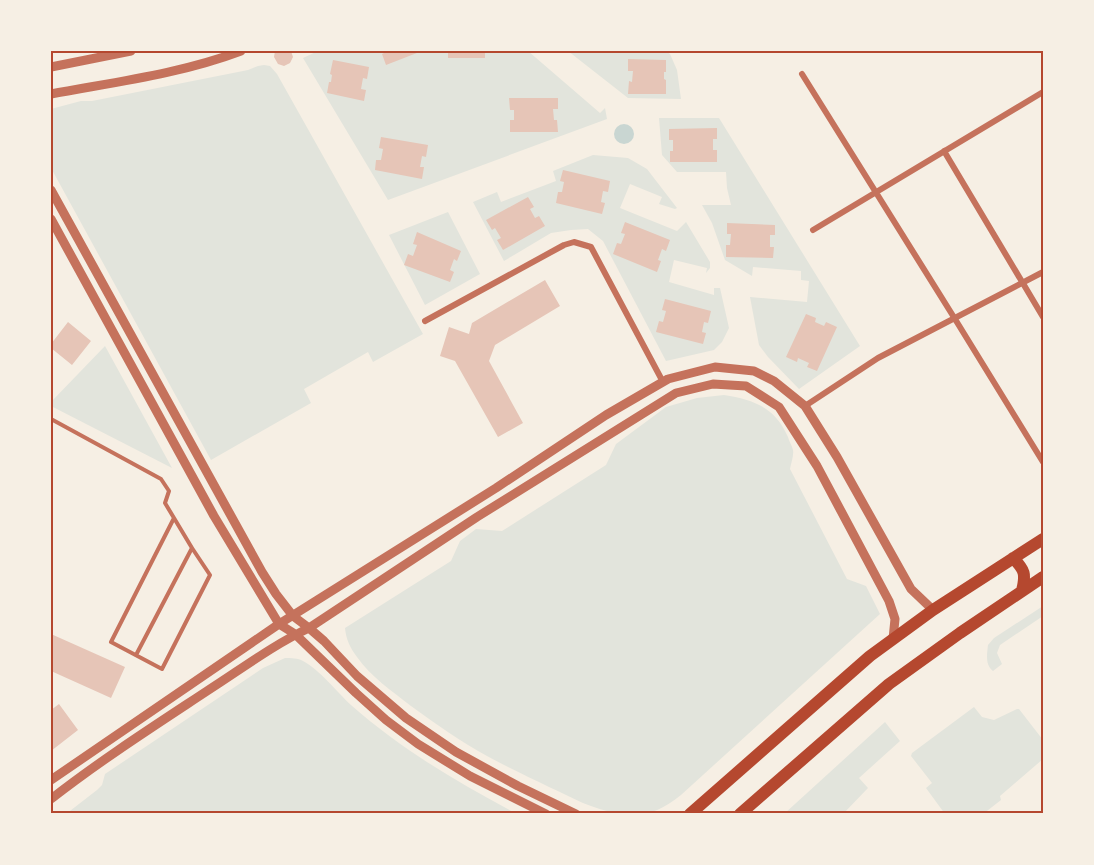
<svg xmlns="http://www.w3.org/2000/svg" width="1094" height="865" font-family="Jost,sans-serif">
<rect width="100%" height="100%" fill="#f6efe4"/>
<!-- green -->
<path fill="#e2e4dc" d="M318,51H528L600,113L605,108L607,119L388,200L303,58Z
M568,51H645L646,52L648,51H666L670,54L677,70L681,99L628,98Z
M264,65L270,66L277,74L423,334L373,362L368,352L304,389L311,403L211,460L51,168V109L81,101H92L248,70L258,66Z
M659,118H719L860,346L799,389L768,357L759,345L750,297L807,302L809,281L801,280V271L753,267L752,276L725,260L712,223L702,205H731L727,188L726,172H677L662,155Z
M593,155L628,158L647,169L677,208L675,209L659,204L662,197L630,184L620,208L677,231L686,222L710,262V268L706,273L707,268L674,260L669,282L714,295V288H720L729,328L722,342L714,350L666,361L603,241L588,229L571,230L551,233L504,261L473,202L497,192L501,202L556,181L553,171Z
M448,212L480,274L425,305L389,235Z
M105,346L172,468L51,406V402Z
M724,395C754,400 775,407 788,437C789,441 792,446 793,450C794,456 791,463 790,469L847,579L866,586L880,614L681,795C659,812 646,817 618,813C593,810 571,797 549,787C529,777 507,767 487,756C461,742 436,724 411,706C392,691 371,677 357,657C350,648 346,639 345,628L451,561L460,541L476,529L502,531L606,465L616,444L666,407L697,398Z
M1043,606V616L1000,645L997,653L1002,664L993,671C985,665 987,654 988,645L994,638Z
M285,658C291,658 298,658 303,661C319,669 337,692 351,705C402,750 457,782 517,814H66L97,790L102,785L105,774L263,668Z
M974,707L982,717L994,720L1017,709H1019L1043,740V759L1000,796L1001,800L983,814H945L926,788L932,783L911,756L912,753Z
M885,722L900,741L859,778L868,788L843,814H784Z"/>
<!-- water -->
<path fill="#c9d6d2" d="M614 134a10 10 0 1 1 20 0a10 10 0 1 1-20 0Z"/>
<!-- building -->
<path fill="#e6c5b7" d="M275,51H291L293,57L290,63L284,66L278,64L274,57Z
M383,51H422L386,65L382,54L384,53Z
M448,51H485V58H448Z
M628,59L666,60V72H664V79L666,80V94H628L629,81L632,82L633,71H628Z
M333,60L369,67L367,79L363,78L361,89L366,90L364,101L327,93L329,82H331L332,75L330,74Z
M509,98H558V109H553L554,120H557L558,132H510V120H514V110H510Z
M717,128V139H713V150H717V162H670V151H673V140H669V129Z
M381,137L428,145L426,157L422,156L420,167H424L422,179L375,170L376,160H381L383,149L379,148Z
M563,170L610,181L608,192L603,191L601,202L605,203L602,214L556,203L558,192H562L564,182L560,181Z
M528,197L534,207L530,209L535,218L539,216L545,226L503,250L497,240L501,238L495,228L492,230L486,220Z
M625,222L670,240L666,251L662,249L658,260L661,261L657,272L613,254L617,243L621,244L625,234L621,233Z
M727,223L775,225V235H770V247H774L773,258L726,257V245H730L731,234H727Z
M417,232L461,251L457,261L454,259L450,270L454,272L450,282L404,265L408,254L413,256L417,245L413,244Z
M545,280L560,306L495,345L489,361L523,423L498,437L455,361L440,356L449,327L469,334L472,323Z
M665,299L711,311L708,323L704,322L702,332L706,333L703,344L656,332L659,321L663,322L666,311L662,310Z
M806,314L816,318L815,322L824,326L826,322L837,327L817,371L807,367L809,363L798,358L797,362L786,357Z
M68,322L91,341L72,365L51,348V344Z
M51,634L125,667L111,698L51,671Z
M59,704L78,730L51,751V710Z"/>
<g fill="none" stroke-linecap="round" stroke-linejoin="round">
<!-- service -->
<path stroke="#c5725c" stroke-width="4" d="M51,419L161,479L169,491L165,503L192,548L210,575L162,669L111,642L174,518
M136,655L192,548"/>
<!-- minor -->
<path stroke="#c5725c" stroke-width="6" d="M802,74L955,319L1043,462
M944,151L1043,317
M813,230L1043,92
M425,321L564,245L574,242L591,247L663,382
M805,406L878,358L1043,272"/>
<!-- tertiary -->
<path stroke="#c5725c" stroke-width="9" d="M51,67L131,51
M51,94C115,82 180,74 241,51
M51,190L262,572L276,594L293,616L309,628L324,641L357,676L406,718L456,752L518,786L576,814
M51,219L214,516L279,624L295,634L356,693L386,720L418,744L470,776L546,814
M51,780L279,624L496,488L606,415L668,379L715,367L754,371L774,381L805,406L837,457L911,589L933,610
M51,799C101,760 154,726 207,691C240,670 273,645 309,628L477,517L676,393L713,384L746,386L779,407L817,466L889,601L895,619L893,639"/>
<!-- primary -->
<path stroke="#b5482f" stroke-width="12" d="M1013,558C1025,570 1026,574 1022,591
M690,814L870,656L933,610L1043,539
M740,814L889,684L960,633L1043,577"/>
</g>
<!-- border -->
<rect width="1094" height="865" fill="none" stroke="#f6efe4" stroke-width="105"/>
<rect x="52" y="52" width="990" height="760" fill="none" stroke="#b5482f" stroke-width="2"/>
</svg>
